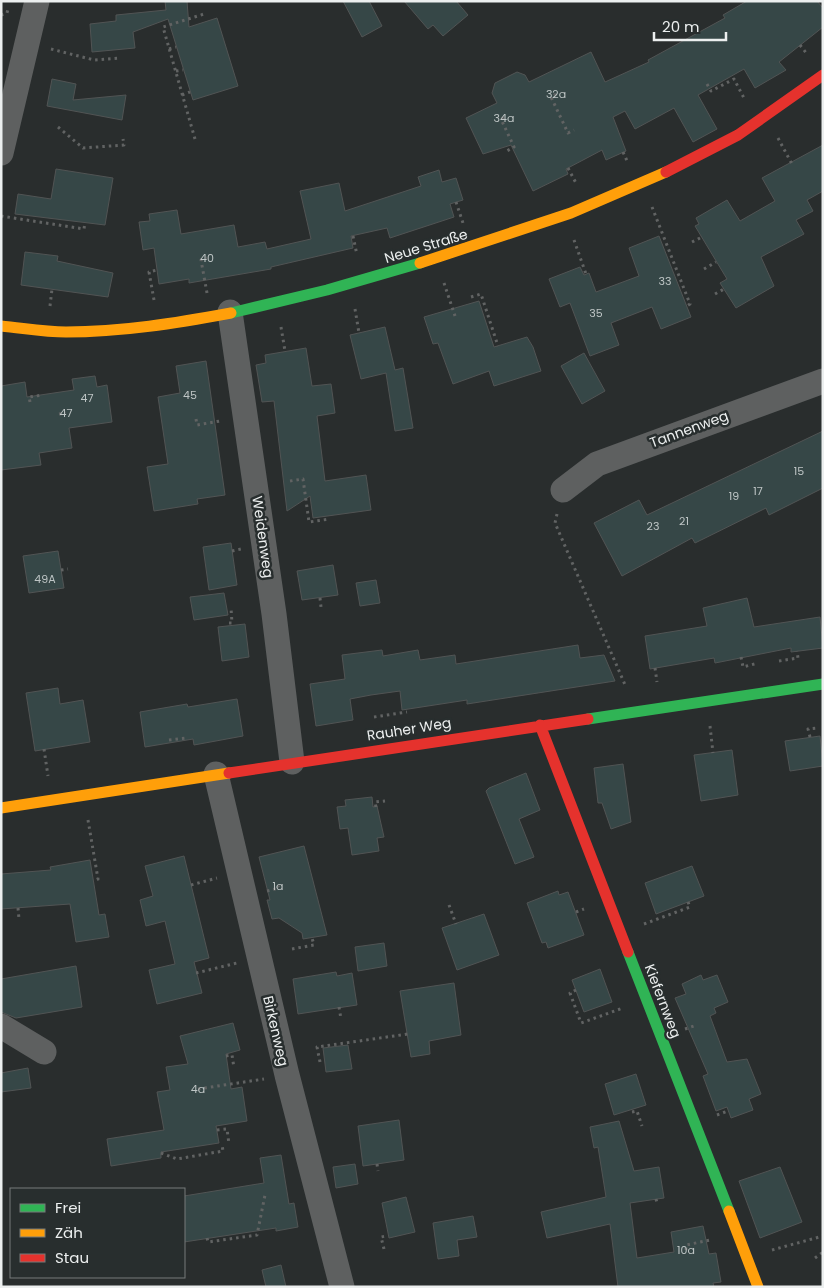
<svg xmlns="http://www.w3.org/2000/svg" width="824" height="1288" font-family="Poppins,sans-serif">
<rect width="100%" height="100%" fill="#292d2d"/>
<!-- building -->
<path fill="#364747" stroke="#515454" d="M165,1H187L189,27L217,18L238,86L193,100L168,19L133,32L135,48L92,52L90,24L116,21V15L166,10Z
M343,1H369L382,26L362,37Z
M404,1H456L468,15L443,36L433,25L428,29Z
M747,1H817L823,8V27L779,62L786,70L755,88L744,69L698,95L717,129L693,142L674,108L635,129L625,111L613,117L626,151L606,160L602,150L566,169L568,174L533,191L511,145L483,154L466,118L497,103L492,93L495,83L517,72L525,75L529,82L591,52L605,82L649,62L648,60L725,18L723,15Z
M52,79L76,84L73,100L126,95L122,120L47,106Z
M823,145V191L807,200L813,211L796,220L804,234L761,257L774,286L736,308L720,283L727,279L695,226L699,224L696,218L727,200L740,221L775,201L762,178Z
M56,169L113,178L105,225L15,214L18,194L51,199Z
M439,170L442,182L456,178L463,200L450,204L454,217L390,238L387,228L351,236L353,248L271,267V269L189,283V279L159,284L154,248L143,250L139,222L150,221L149,214L177,210L181,234L234,225L238,247L265,242L267,249L311,239L300,191L339,183L345,211L421,186L418,177Z
M659,236L691,317L661,329L652,307L611,323L619,345L590,356L570,303L560,307L549,279L580,267L584,275L589,273L596,292L639,276L629,248Z
M25,252L58,256L57,261L113,273L108,297L21,285Z
M479,301L494,347L527,337L533,347L541,371L494,386L489,371L453,384L438,343L433,344L424,317Z
M385,327L395,370L403,368L413,428L395,431L386,373L361,379L350,335Z
M306,348L312,386L331,384L335,413L317,416L325,481L366,475L371,510L313,518L310,496L287,511L274,401L262,402L256,365L266,363L265,355Z
M584,353L605,391L582,404L561,366Z
M206,361L225,495L197,499L198,504L154,511L147,467L168,464L158,397L180,393L176,366Z
M95,376L97,387L107,385L112,422L69,428L72,448L39,453L41,465L1,470V386L25,382L27,397L74,390L72,379Z
M823,431V488L769,515L766,508L695,543L692,538L622,576L594,523L639,500L647,515Z
M231,543L237,585L209,590L203,547Z
M58,551L64,588L29,593L23,556Z
M333,565L338,595L302,600L297,571Z
M376,580L380,603L360,606L356,583Z
M224,593L228,615L194,620L190,597Z
M747,598L754,627L820,617L823,648L791,652V648L715,663L714,658L650,669L645,636L707,626L703,608Z
M245,624L249,657L222,661L218,627Z
M578,645L580,658L604,655L615,681L467,704V700L402,710L400,691L371,695L350,699L353,720L316,726L310,684L345,679L342,655L382,650L383,656L418,650L420,660L455,655L456,664Z
M58,688L60,704L83,700L90,742L35,751L26,693Z
M237,699L243,736L194,745L193,739L145,747L140,712L187,704L188,707Z
M820,736L823,766L790,771L785,741Z
M732,750L738,795L701,801L694,755Z
M623,764L631,822L611,829L602,803H598L594,768Z
M526,773L540,810L519,819L534,857L515,864L486,791L489,788Z
M372,797L373,807L377,806L384,837L377,838L379,851L352,855L348,828L340,829L337,807L346,806L345,800Z
M304,846L327,935L303,939L302,933L279,918L272,919L267,900H270L259,857Z
M184,856L209,958L194,962L202,993L157,1004L149,970L175,964L165,921L146,926L140,900L153,896L145,866Z
M90,860L99,915L105,914L109,937L76,942L70,904L1,909V874L51,870L50,867Z
M692,866L704,896L656,914L645,883Z
M558,891L559,895L568,892L584,935L548,948L546,942L542,943L527,903Z
M484,914L499,955L457,970L442,928Z
M384,943L387,966L358,971L355,947Z
M76,966L82,1007L16,1018L1,1012V979Z
M600,969L612,1002L584,1012L572,980Z
M336,972L337,976L352,973L357,1005L298,1014L293,979Z
M701,975L703,980L717,975L728,1002L714,1008L716,1013L710,1016L727,1062L747,1059L761,1094L749,1099L753,1110L731,1118L727,1107L716,1111L703,1076L708,1074L675,998L686,994L682,984Z
M454,983L461,1035L429,1041L430,1054L411,1057L400,991Z
M233,1023L240,1050L226,1054L231,1089L242,1087L247,1121L216,1126L219,1143L161,1152V1158L111,1166L107,1139L164,1130L157,1092L170,1090L166,1067L188,1064L180,1036Z
M348,1045L352,1069L326,1072L323,1048Z
M28,1068L31,1088L1,1092V1073Z
M636,1074L646,1105L614,1115L605,1084Z
M399,1120L404,1160L363,1166L358,1126Z
M619,1121L634,1171L659,1167L664,1198L630,1203L637,1258L674,1252L671,1232L703,1226L709,1254L716,1253L721,1282L713,1283L714,1287H618L610,1224L547,1238L541,1212L606,1197L598,1147L594,1148L590,1127Z
M281,1155L289,1204L294,1203L298,1227L276,1231V1228L184,1242V1196L264,1183L260,1158Z
M355,1164L358,1184L336,1188L333,1167Z
M780,1167L802,1222L760,1238L739,1181Z
M406,1197L415,1232L389,1238L382,1203Z
M473,1216L477,1237L457,1240L459,1256L438,1259L433,1223Z
M281,1265L286,1287H266L262,1270Z"/>
<g fill="none" stroke-linecap="round" stroke-linejoin="round">
<!-- path -->
<path stroke="#616363" stroke-width="3" stroke-dasharray="2.5 4" stroke-linecap="butt" d="M1,15L7,13L8,9
M800,45L807,54
M51,49L94,60L121,58
M169,49L176,47
M176,71L183,70
M707,84L711,91L734,79L745,100
M556,94L551,97L568,133L574,130
M182,95L190,92
M504,118L501,119L514,147L505,152
M58,127L83,148L124,145L123,139
M778,138L793,166
M195,139L163,27L204,14
M623,152L628,163
M568,168L576,183
M456,202L463,223
M652,207L690,304L687,306
M1,216L84,229L85,222
M353,236L357,255
M574,240L586,274
M692,242L702,237
M704,269L716,262
M444,283L455,316
M207,293L201,260L207,258
M715,294L724,289
M471,297L481,294L498,346
M154,300L149,272L157,270
M50,306L52,289
M355,309L359,333
M281,327L285,351
M30,402L29,397L43,395
M59,414L66,413
M196,419L197,425L220,421
M290,481L303,479L309,522L330,519
M557,514L555,523L626,687
M232,551L241,549
M61,570L68,569
M320,598L321,607
M229,623H232L231,608
M741,657L743,667L758,663
M779,661L798,658L797,651
M655,668L657,682
M374,717L407,712
M710,726L713,753
M810,737L808,729L819,728
M169,740L187,738
M44,749L48,776
M376,807L375,802L385,801
M88,820L98,879L93,880
M191,885L217,878
M267,891L279,888L278,886
M449,905L456,924
M18,908L19,919
M576,912L584,909
M644,924L690,907L688,902
M292,949L314,945L312,938
M196,973L237,963
M576,990L570,993L581,1023L623,1008
M339,1007L341,1019
M685,1029L694,1026
M226,1056L232,1055L234,1068
M320,1062L317,1047L408,1034
M198,1089L264,1079
M632,1112L637,1111L642,1126
M717,1115L728,1111
M217,1130L227,1129L229,1144
M161,1153L177,1159L223,1151L222,1145
M377,1164L378,1171
M656,1199L657,1203
M207,1238L208,1242L257,1235L265,1195
M384,1249L381,1237L386,1236
M686,1250V1245L710,1240V1238
M772,1250L823,1236
M815,1258L823,1252"/>
<!-- street -->
<path stroke="#5e6060" stroke-width="25" d="M1,153L37,1
M230,312L274,614L292,762
M563,490L597,464L823,381
M216,774L287,1075L342,1287
M1,1026L44,1052"/>
<!-- fast -->
<path stroke="#30b455" stroke-width="11" d="M231,313L327,290L420,263
M588,719L823,684
M628,952L729,1211"/>
<!-- slow -->
<path stroke="#ff9f0a" stroke-width="11" d="M420,263L571,213L666,172
M1,326C23,328 44,332 66,332C122,332 177,323 231,313
M1,808L229,773
M729,1211L758,1287"/>
<!-- jam -->
<path stroke="#e5322d" stroke-width="11" d="M666,172L738,135L823,75
M540,725L628,952
M229,773L588,719"/>
</g>
<g text-anchor="middle" stroke-width="5" stroke-linejoin="round" paint-order="stroke">
<!-- number labels -->
<g font-size="11" fill="#bec5c5">
<text x="556" y="98">32a</text>
<text x="504" y="122">34a</text>
<text x="207" y="262">40</text>
<text x="665" y="285">33</text>
<text x="596" y="317">35</text>
<text x="190" y="399">45</text>
<text x="87" y="402">47</text>
<text x="66" y="417">47</text>
<text x="799" y="475">15</text>
<text x="758" y="495">17</text>
<text x="734" y="500">19</text>
<text x="684" y="525">21</text>
<text x="653" y="530">23</text>
<text x="45" y="583">49A</text>
<text x="278" y="890">1a</text>
<text x="198" y="1093">4a</text>
<text x="686" y="1254">10a</text>
</g>
<!-- street labels -->
<g font-size="14" fill="#ecefef" stroke="#282e2e">
<text transform="translate(426 246) rotate(-17)" y="5">Neue Straße</text>
<text transform="translate(689 429) rotate(-20)" y="5">Tannenweg</text>
<text transform="translate(263 537) rotate(82)" y="5">Weidenweg</text>
<text transform="translate(409 729) rotate(-9)" y="5">Rauher Weg</text>
<text transform="translate(663 1001) rotate(69)" y="5">Kiefernweg</text>
<text transform="translate(276 1031) rotate(77)" y="5">Birkenweg</text>
</g>
</g>
<!-- border -->
<rect width="824" height="1288" fill="none" stroke="#ecefef" stroke-width="5"/>
<!-- legend -->
<rect x="10" y="1188" width="175" height="90" fill="#282e2e" stroke="#767b7b"/>
<rect x="20" y="1204" width="25" height="8" fill="#30b455" stroke="#767b7b"/>
<text x="55" y="1213" font-size="15" fill="#ecefef">Frei</text>
<rect x="20" y="1229" width="25" height="8" fill="#ff9f0a" stroke="#767b7b"/>
<text x="55" y="1238" font-size="15" fill="#ecefef">Zäh</text>
<rect x="20" y="1254" width="25" height="8" fill="#e5322d" stroke="#767b7b"/>
<text x="55" y="1263" font-size="15" fill="#ecefef">Stau</text>
<!-- scale -->
<path d="M654 32v8h72v-8" fill="none" stroke="#ecefef" stroke-width="2.5"/>
<text x="662" y="32" font-size="15" fill="#ecefef" stroke="#282e2e" stroke-width="4" paint-order="stroke">20 m</text>
</svg>
